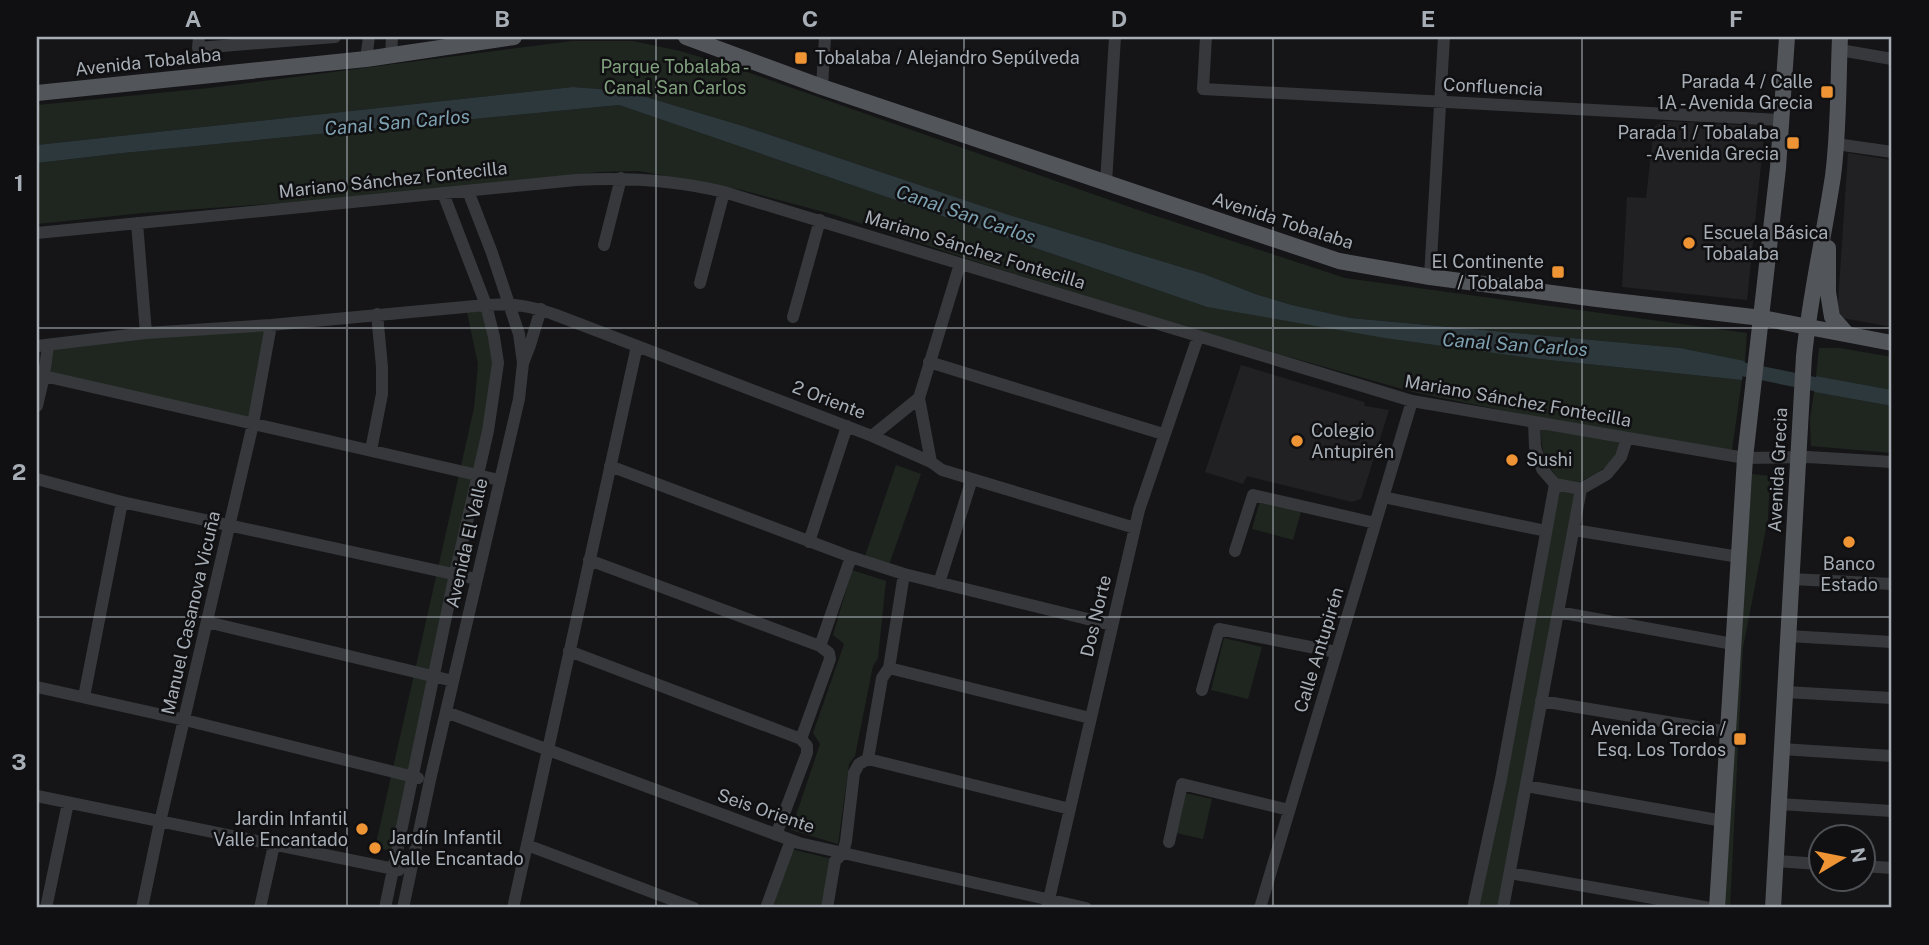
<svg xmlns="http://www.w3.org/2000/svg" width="1929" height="945" font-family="'Public Sans',sans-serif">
<rect width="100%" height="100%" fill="#151517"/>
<!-- built -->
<path fill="#212124" d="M1664,121L1765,126L1747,300L1622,287L1627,197L1646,198L1654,127Z
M1848,153L1892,160V327L1837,317Z
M1241,365L1364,402L1365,406L1389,410L1361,499L1352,502L1247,476L1243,484L1205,472Z"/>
<!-- green -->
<path fill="#1f261f" d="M572,41H633L680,51L727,65L1141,211L1345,278L1747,333L1745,361L1680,348L1350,318L1292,305L1258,295L1204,274L1006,214L743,126L626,91L573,87L37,145V105L209,88Z
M619,105L1207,307L1539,359L1742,380L1732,450L1535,417L1413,392L1205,333L974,261L835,215L742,190L639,171L598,172L460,190L143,213L37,224V163L123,153Z
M486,305L498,363L395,851L375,848L474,408L478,364L466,307Z
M271,325L253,424L44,376L48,345Z
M1819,348H1840L1892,357V390L1816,376Z
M1814,392L1892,406V453L1811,446L1810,419Z
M1541,429L1621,442C1616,464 1598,473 1579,482L1501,908H1476L1560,480C1545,463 1541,452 1541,429Z
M896,465L921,474L889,565L865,556Z
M1752,474L1770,476L1768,518L1743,648L1730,908H1721Z
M1260,501L1301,512L1293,540L1252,529Z
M852,570L886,581L878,658L873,666L855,756L849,764L838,844L791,830L820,744L813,733L844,644L833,635Z
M1224,638L1262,647L1248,699L1211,690Z
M1185,793L1212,799L1203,839L1176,833Z
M791,849L832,859L822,908H769Z"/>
<!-- water -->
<path fill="#2d383c" d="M573,87L626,91L743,126L1006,214L1204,274L1258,295L1292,305L1350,318L1680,348L1745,361L1742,380L1539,359L1385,338L1207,307L619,105L123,153L37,163V145Z
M1816,376L1892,390V406L1814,392Z"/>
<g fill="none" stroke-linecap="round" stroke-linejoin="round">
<!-- canal -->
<path stroke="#2d383c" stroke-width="14" d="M1727,366L1834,388"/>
<!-- minor -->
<path stroke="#36383b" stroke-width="12" d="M199,37L198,48L335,37
M1206,37L1203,89L1781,120
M1840,50L1892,59
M391,56L392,37
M366,59L369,37
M822,87L825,37
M1836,144L1892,152
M1106,183L1115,37
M137,223L146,333
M37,233L576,180C628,177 674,180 724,192L1412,401L1745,458L1808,457L1892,462
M604,245L621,178
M1430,277L1444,37
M700,283L724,192
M793,317L820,220
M37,346L146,333L271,325L486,305C513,303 531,306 556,315L872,436L931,462L942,470L1135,528
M929,362L1163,434
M523,363L530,345L541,309
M44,376L499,480
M37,406L44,376L48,345
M1534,422L1535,447L1542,469L1555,484L1581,489L1607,474L1621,457L1627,438
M872,436L919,398
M371,450L382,394V367L377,314
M931,462L919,398L960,264
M610,466L851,557L904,574L1112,625
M37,479L122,502L476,579
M1383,497L1546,531
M1574,530L1739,557
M809,542L847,426
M1235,551L1253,495L1375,523
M589,560L820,646L829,653L830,659L801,739
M1791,579L1892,584
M939,583L972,479
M1558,612L1733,644
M207,622L453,681
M1788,636L1892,642
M820,646L851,557
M569,651L801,739
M889,668L1090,718
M37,687L185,720L418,778
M1202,690L1219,629L1336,652
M1785,692L1892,698
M84,697L122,502
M1541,701L1728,732
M446,712L799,843L1086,908
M1781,749L1892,756
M868,759L1070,809
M868,759L882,678L889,668L904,574
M1526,786L1723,821
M37,796L399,870
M1779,804L1892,811
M776,835L807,753V746L801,739
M1169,842L1182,784L1289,810
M527,845L694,908
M1776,861L1820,864
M1862,866L1892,868
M1510,873L1710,908
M46,908L68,803
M142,908L160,822L253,424L271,325
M260,908L274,845
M385,908L455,574L488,431L498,363L494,337L486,305L443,193
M403,908L430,780L519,399L523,363L519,334L492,253L468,191
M513,908L637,346
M766,908L791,840
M827,908L835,861L843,853L846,841L854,773L859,764L868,759
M1047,908L1139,510L1198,337
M1260,908L1412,401
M1473,908L1501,779L1555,484
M1503,908L1581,489"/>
<!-- major -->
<path stroke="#52555a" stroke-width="16" d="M686,37L822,87L1339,261L1430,277L1597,299L1762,318L1892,343
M37,93L366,59L514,37
M1828,248V292L1832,317L1847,334
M1717,908L1745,458L1778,168L1787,37
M1773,908L1804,356C1810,295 1824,236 1833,176C1839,130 1838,83 1840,37"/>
</g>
<!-- grid -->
<path fill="none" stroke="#a7aeb6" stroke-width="2" stroke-opacity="0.55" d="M347,37V908M656,37V908M964,37V908M1273,37V908M1582,37V908M37,328H1892M37,617H1892"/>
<!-- markers -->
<g fill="#ee9435" stroke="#101012" stroke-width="2.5">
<rect x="794" y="51" width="14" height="14" rx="3.5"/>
<rect x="1820" y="85" width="14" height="14" rx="3.5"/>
<rect x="1786" y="136" width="14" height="14" rx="3.5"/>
<circle cx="1689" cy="243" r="7"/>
<rect x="1551" y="265" width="14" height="14" rx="3.5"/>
<circle cx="1297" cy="441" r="7"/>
<circle cx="1512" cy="460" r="7"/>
<circle cx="1849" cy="542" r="7"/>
<rect x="1733" y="732" width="14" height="14" rx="3.5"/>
<circle cx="362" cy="829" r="7"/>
<circle cx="375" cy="848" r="7"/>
</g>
<g text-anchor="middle" stroke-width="5" stroke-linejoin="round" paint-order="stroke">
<!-- poi labels -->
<g font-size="18" fill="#a7aeb6" stroke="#101012" text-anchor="start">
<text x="815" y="64">Tobalaba / Alejandro Sepúlveda</text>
<text x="1813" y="88" text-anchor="end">Parada 4 / Calle<tspan x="1813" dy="21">1A - Avenida Grecia</tspan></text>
<text x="1779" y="139" text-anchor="end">Parada 1 / Tobalaba<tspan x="1779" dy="21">- Avenida Grecia</tspan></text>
<text x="1703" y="239">Escuela Básica<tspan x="1703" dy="21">Tobalaba</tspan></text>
<text x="1544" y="268" text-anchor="end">El Continente<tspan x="1544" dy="21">/ Tobalaba</tspan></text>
<text x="1311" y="437">Colegio<tspan x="1311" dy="21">Antupirén</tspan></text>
<text x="1526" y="466">Sushi</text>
<text x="1849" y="570" text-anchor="middle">Banco<tspan x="1849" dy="21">Estado</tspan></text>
<text x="1726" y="735" text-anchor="end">Avenida Grecia /<tspan x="1726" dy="21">Esq. Los Tordos</tspan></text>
<text x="348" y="825" text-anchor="end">Jardin Infantil<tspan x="348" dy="21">Valle Encantado</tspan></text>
<text x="389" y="844">Jardín Infantil<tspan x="389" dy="21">Valle Encantado</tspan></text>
</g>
<!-- street labels -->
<g font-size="18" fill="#a7aeb6" stroke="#101012">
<text transform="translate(148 62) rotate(-6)" y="6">Avenida Tobalaba</text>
<text transform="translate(1493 87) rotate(3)" y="6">Confluencia</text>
<text transform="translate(393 180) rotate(-6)" y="6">Mariano Sánchez Fontecilla</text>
<text transform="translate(1283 221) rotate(18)" y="6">Avenida Tobalaba</text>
<text transform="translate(975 250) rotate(17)" y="6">Mariano Sánchez Fontecilla</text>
<text transform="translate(829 400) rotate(21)" y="6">2 Oriente</text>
<text transform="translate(1518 401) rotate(10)" y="6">Mariano Sánchez Fontecilla</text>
<text transform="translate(1778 470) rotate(-87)" y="6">Avenida Grecia</text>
<text transform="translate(467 543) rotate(-77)" y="6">Avenida El Valle</text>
<text transform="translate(191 613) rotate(-77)" y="6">Manuel Casanova Vicuña</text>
<text transform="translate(1096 616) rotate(-77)" y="6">Dos Norte</text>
<text transform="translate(1319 650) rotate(-73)" y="6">Calle Antupirén</text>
<text transform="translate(766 811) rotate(19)" y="6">Seis Oriente</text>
</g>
<!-- park labels -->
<g font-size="18" fill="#81a17e" stroke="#101012">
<text x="675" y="73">Parque Tobalaba -<tspan x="675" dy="21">Canal San Carlos</tspan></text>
</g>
<!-- water labels -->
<g font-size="19" font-style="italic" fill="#7ea1b1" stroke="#101012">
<text transform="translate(397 122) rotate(-5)" y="7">Canal San Carlos</text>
<text transform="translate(966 214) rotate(19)" y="7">Canal San Carlos</text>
<text transform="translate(1515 344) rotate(4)" y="7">Canal San Carlos</text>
</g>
</g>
<!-- border -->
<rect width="1929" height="945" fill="none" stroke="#101012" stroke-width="77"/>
<!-- north arrow -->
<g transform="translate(1842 858) rotate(80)"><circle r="33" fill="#101012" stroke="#4c4f54" stroke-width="2"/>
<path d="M0-5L12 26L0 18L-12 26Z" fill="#ee9435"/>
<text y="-10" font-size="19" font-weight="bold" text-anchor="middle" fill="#a7aeb6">N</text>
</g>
<rect x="38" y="38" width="1852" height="868" fill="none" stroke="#a7aeb6" stroke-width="2.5"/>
<g font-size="23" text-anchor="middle" font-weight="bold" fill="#a7aeb6">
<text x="193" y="27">A</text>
<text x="502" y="27">B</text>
<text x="810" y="27">C</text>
<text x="1119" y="27">D</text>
<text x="1428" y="27">E</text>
<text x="1736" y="27">F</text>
<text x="19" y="191">1</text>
<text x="19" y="480">2</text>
<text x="19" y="770">3</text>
</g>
</svg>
